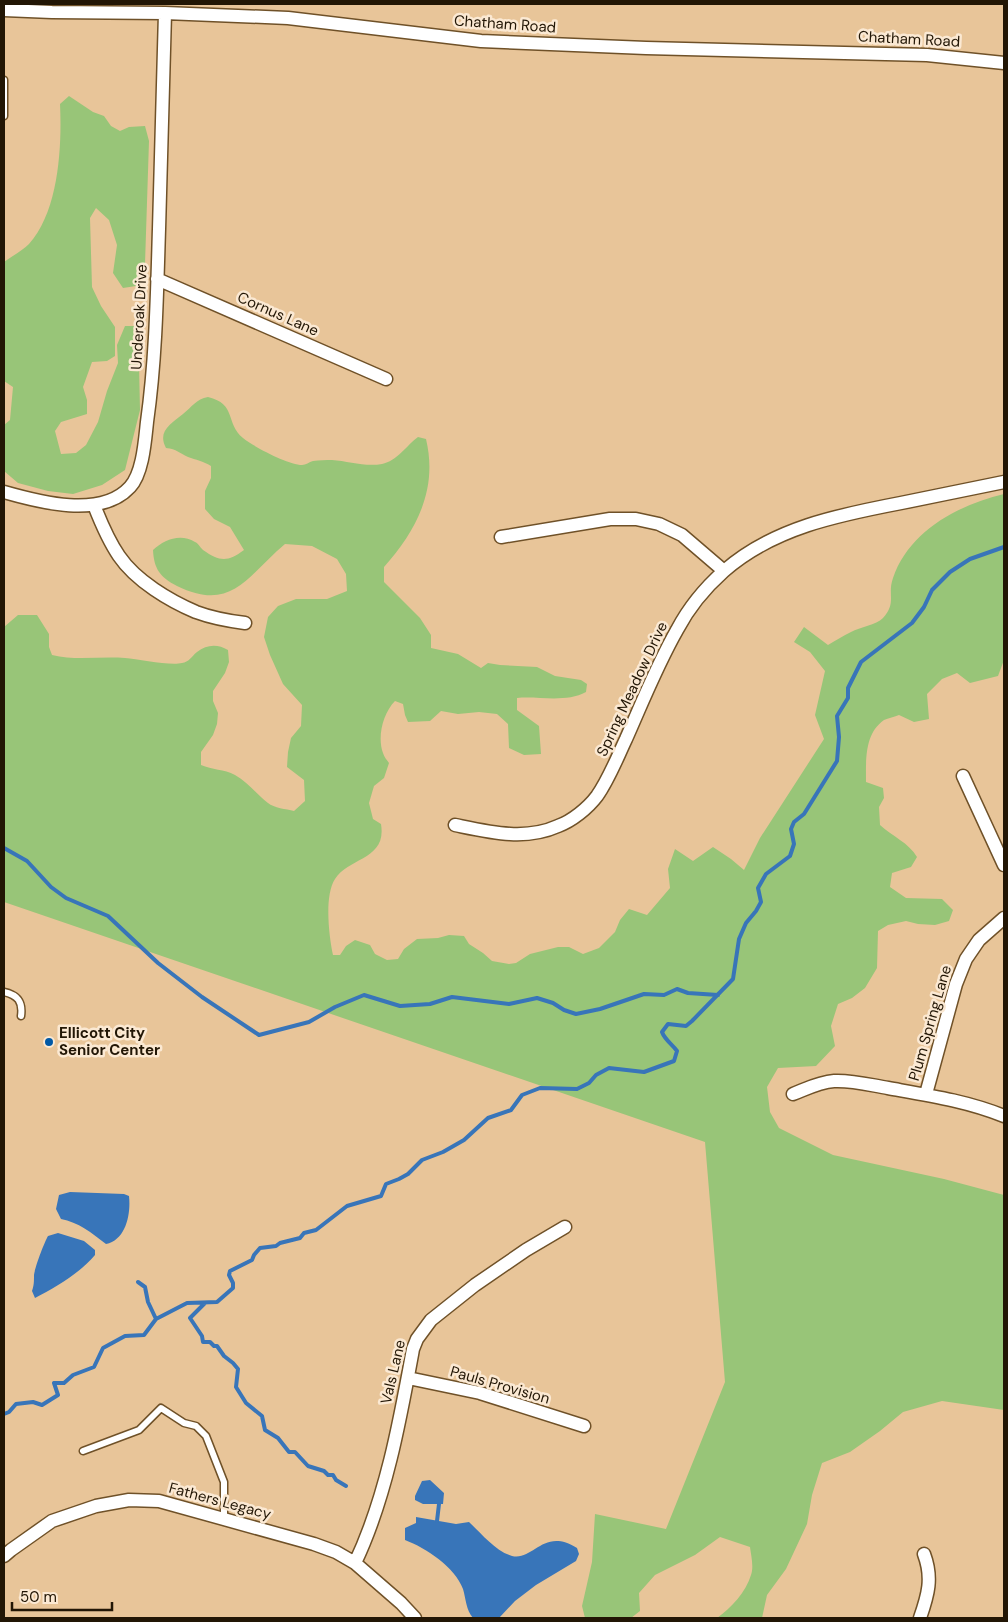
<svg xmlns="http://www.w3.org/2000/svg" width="1008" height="1622" font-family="'DM Sans',sans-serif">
<rect width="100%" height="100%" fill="#e8c599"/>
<!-- green -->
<path fill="#98c578" d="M69,96L93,112L104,116L111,126L120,131L129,127L145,126L149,141L145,264L141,277L136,286L123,288L113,273L117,245L109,220L96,208L90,218L92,287L101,306L115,327V356L107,361L92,362L83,387L87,400V414L61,422L55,431L61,454L76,453L86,445L98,422L107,391L118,363L117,345L125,326H136L143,334L139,364L140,410L125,470L102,485L73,494L48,491L18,483L4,471V425L10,420L13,387L4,381V262C12,256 22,251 29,244C59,211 62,146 60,104Z
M208,397C237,404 225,423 243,438C254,447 289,465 302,465C306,465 309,462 313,461C319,460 326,460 332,460C348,461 365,467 382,464C397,461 406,446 418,437L426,439C438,489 417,530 384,567V582L420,618L431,635V648L458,654L481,668L488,663L500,665L537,667L555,676L581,680L587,684L586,692C566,703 539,696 517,698V710L539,726L541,754L524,755L509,748L508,724L497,714L479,712L458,714L441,711L430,721L408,722L405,715L403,704L395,701C383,713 377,737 383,753C384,757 387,760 389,763L384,778L374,786L369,803L373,819L381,824C387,860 349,857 335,879C324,896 329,936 333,955H340L346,946L355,940L370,945L375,954L387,960L398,959L404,949L417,939L438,938L449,935L464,936L469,944L483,953L492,961L509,964L516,963L530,954L558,947H569L583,954L599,948L615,932L620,920L629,909L647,915L670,888L668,869L675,849L693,861L713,847L731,859L744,870L760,838L824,739L815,715L825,671L810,652L794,642L804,627L828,645C836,640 843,636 851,632C860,627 876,625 883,618C897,602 887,595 893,578C909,531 958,505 1004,494V660L998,676L970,683L957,673L942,679L927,694L929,719L914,722L899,715C895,717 888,718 884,720C864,734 866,761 866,782L883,788L884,798L879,807L880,825C892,836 909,843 917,857L911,867L892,873L890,887L906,898L942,899L953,910L949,921L935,925L918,924L906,921L888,925L878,931L877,968L865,988L852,998L838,1004L831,1026L835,1046L816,1066L778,1068L767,1087L770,1112L779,1128L833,1155L944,1179L1004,1195V1410L942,1401L903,1412L880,1431L850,1452L822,1463L812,1495L807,1524L786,1569L767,1595L762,1618H717C731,1608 746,1592 751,1575C754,1567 751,1555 750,1547L720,1537L695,1555L655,1575L639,1593L640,1611L631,1618H585L582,1606L592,1562L595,1514L666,1529L725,1382L705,1142L4,902V627L18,615H37L49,634V647L52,655C76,661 100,656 125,658C139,659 170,666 182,663C189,662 191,657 197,652C207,644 218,644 228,650L229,662L225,673L213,691V701L218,713L217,724L213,735L201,752V765C212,770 224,769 235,775C248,782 256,794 268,803C274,808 286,809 294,811L305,801L304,780L287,767L288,752L291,738L301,726L302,705L283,684L270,655L264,637L268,617L278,606L296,599H327L347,591L346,574L337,559L312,546L285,544C247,576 232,613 177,586C160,577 154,569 153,550C164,540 180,533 195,542C198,543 200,547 203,550C220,562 228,562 244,550L230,527L214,519L205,509V491L211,478V466C203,461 196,460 188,457C179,453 177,449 166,448C157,431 171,424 183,414C192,407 196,399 208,397Z"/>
<!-- water -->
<path fill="#3875b9" d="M70,1192L124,1194L129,1196C131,1214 126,1240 106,1244C92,1233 78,1222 61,1219L56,1209L59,1195Z
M58,1233L84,1241L95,1250V1255C80,1273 56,1287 35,1298L32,1291C34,1285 34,1282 34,1275C35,1267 44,1243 48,1236Z
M430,1480L444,1493L443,1504H423L415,1500V1496L422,1481Z
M416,1517L456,1524L469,1522C481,1533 495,1551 512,1556C534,1561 543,1527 577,1548L579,1554L576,1561L536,1585L515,1601L499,1618H473C466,1610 466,1599 463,1589C455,1567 426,1548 405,1540V1528L416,1523Z"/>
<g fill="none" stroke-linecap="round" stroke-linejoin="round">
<!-- stream -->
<path stroke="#3875b9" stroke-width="4" d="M4,848L27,861L51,887L66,898L108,916L158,963L202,997L259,1035L309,1022L335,1007L364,995L400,1006L430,1004L452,997L509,1004L537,998L553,1003L564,1010L576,1014L600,1009L644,994L664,995L677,989L688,993L718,995
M138,1282L145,1287L148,1302L156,1319
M205,1303L190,1318L202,1336L203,1342H210L214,1346H217L224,1356L233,1363L238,1369L236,1387L246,1403L262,1416L265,1430L278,1438L289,1452H295L308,1466L324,1471L328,1475H333L336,1480L346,1486
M4,1414L9,1412L16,1404L33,1402L42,1405L58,1395L54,1383H64L73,1375L94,1367L103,1348L125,1336L144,1335L156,1319L187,1303L217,1302L233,1288V1283L229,1275L230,1271L252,1260L254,1255L260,1248L276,1246L280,1243L300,1238L304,1233L316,1230L347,1206L381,1196L386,1184L399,1179L408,1174L422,1160L443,1152L464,1140L488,1118L511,1110L522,1095L540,1088L577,1089L589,1083L596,1075L609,1068L644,1072L674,1061L677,1051C672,1044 665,1040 662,1032L668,1024L686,1026L692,1021L733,979L739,939L746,923L756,911L761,902L758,888L766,874L790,856L794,844L791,829L794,822L804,814L837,761L839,737L837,716L848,698V688L861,662L912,623L924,607L932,590L950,572L970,559L1004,547
M437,1521L439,1504"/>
<defs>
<path id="lane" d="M4,80V116
M4,992C18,995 23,1002 21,1016
M83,1451L139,1430L161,1408L184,1423L196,1426L206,1436L224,1482V1518"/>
<path id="street" d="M4,10L52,12L165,13L288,18L481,41L646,48L927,55L1004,63
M157,279L386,379
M4,492C39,502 101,519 130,487C143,473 145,440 147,422C156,358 157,293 159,229C161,157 163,85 165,13
M94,505C101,523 108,540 119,556C136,581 170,601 196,612C212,618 229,621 245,623
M501,537L610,519H636L659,524L682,535L724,571
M963,776L1004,865
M455,825C489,832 525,841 558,826C572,821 588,808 597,796C609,779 617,758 626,739C642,703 657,665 677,630C688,609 706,587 724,571C773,528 838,515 901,503C935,496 970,489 1004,482
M793,1094C806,1089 819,1082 834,1081C852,1080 870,1085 888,1088C927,1095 967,1101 1004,1116
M926,1094L956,984L966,959L979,940L1004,918
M408,1378L480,1393L584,1426
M4,1556L11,1550L52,1521L96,1506L129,1500L159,1501L314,1544L336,1552L355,1563L401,1603L415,1618
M355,1563C386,1498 400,1420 413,1349L417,1339L431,1320L475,1285L526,1250L565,1227
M920,1618C928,1595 933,1578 924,1554"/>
</defs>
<!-- lane casing -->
<use href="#lane" stroke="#6f5128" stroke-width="9"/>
<!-- street casing -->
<use href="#street" stroke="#6f5128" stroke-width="15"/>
<!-- lane -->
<use href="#lane" stroke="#fff" stroke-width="6"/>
<!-- street -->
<use href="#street" stroke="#fff" stroke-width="12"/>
</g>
<!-- markers -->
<circle fill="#0059a6" stroke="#fbe9d3" stroke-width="2" cx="49" cy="1042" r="5"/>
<g text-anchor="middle" stroke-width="5" stroke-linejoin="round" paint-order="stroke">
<!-- street labels -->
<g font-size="15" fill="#221605" stroke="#fbe9d3">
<text transform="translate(505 24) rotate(4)" y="5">Chatham Road</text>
<text transform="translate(909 39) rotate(3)" y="5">Chatham Road</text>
<text transform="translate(278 314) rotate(24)" y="5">Cornus Lane</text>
<text transform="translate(139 317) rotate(-87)" y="5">Underoak Drive</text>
<text transform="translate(632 689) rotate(-65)" y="5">Spring Meadow Drive</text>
<text transform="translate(930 1023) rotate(-74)" y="5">Plum Spring Lane</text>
<text transform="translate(393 1372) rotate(-77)" y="5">Vals Lane</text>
<text transform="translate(500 1385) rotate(16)" y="5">Pauls Provision</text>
<text transform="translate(220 1501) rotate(15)" y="5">Fathers Legacy</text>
</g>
<!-- poi labels -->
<g font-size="15" font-weight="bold" fill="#221605" stroke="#fbe9d3" text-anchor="start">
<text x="59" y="1038">Ellicott City<tspan x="59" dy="17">Senior Center</tspan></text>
</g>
</g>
<!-- border -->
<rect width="1008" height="1622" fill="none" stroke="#221605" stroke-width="10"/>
<!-- scale -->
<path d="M12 1602v8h100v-8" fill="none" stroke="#221605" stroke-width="2.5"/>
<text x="20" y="1602" font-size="15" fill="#221605" stroke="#fbe9d3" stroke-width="4" paint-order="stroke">50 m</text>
</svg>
